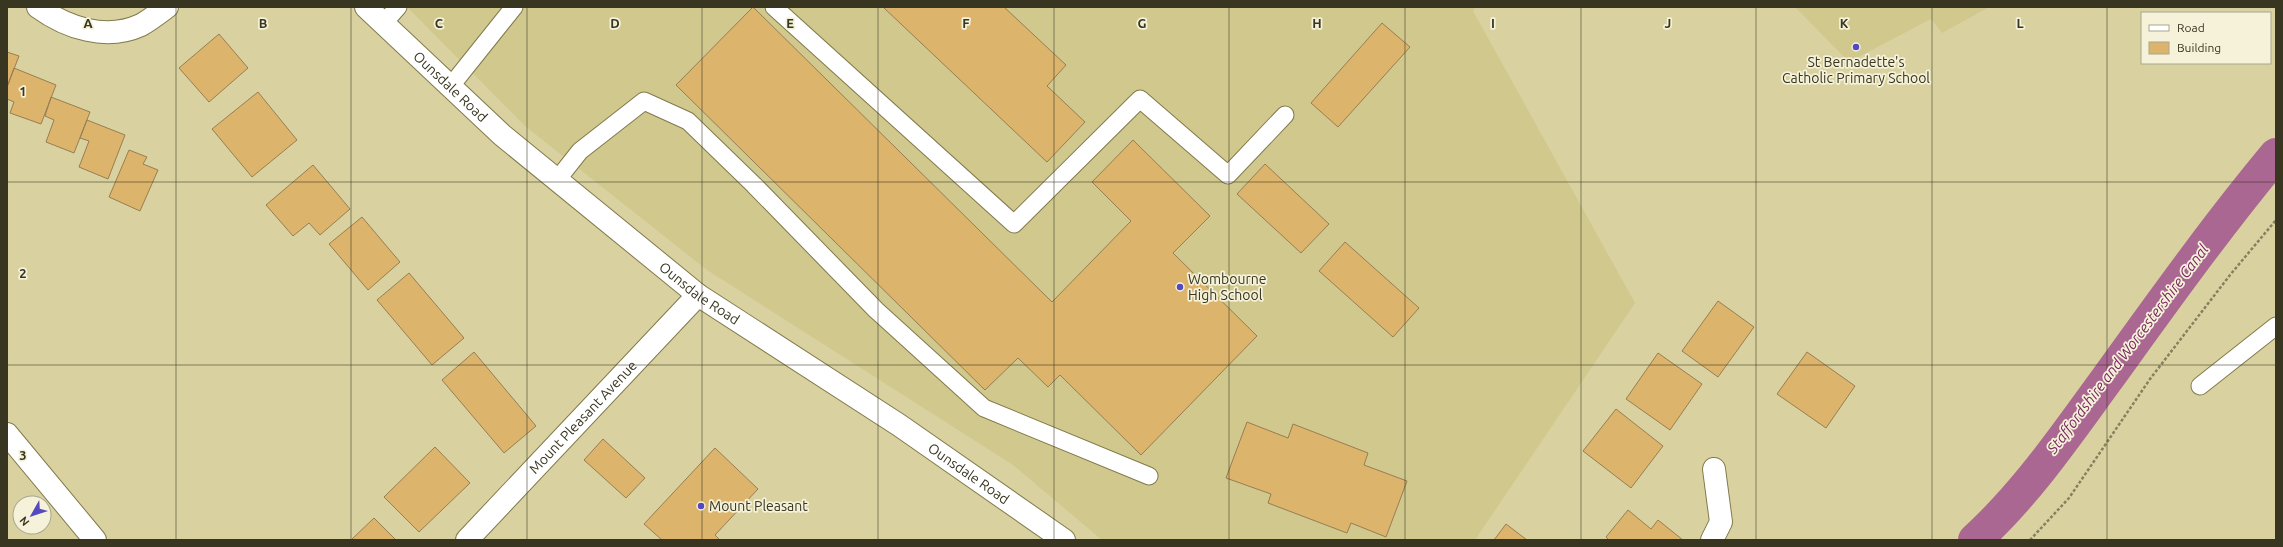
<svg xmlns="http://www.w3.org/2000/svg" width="2283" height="547" font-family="Ubuntu,sans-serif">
<rect width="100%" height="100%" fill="#d9d2a0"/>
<!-- built -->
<path fill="#d0c88d" d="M407,7H1476L1473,11L1635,303L1475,540H1102L1013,465L707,270L525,126Z
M1795,7H1989L1942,33L1931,19L1849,62Z"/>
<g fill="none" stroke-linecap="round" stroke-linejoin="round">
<!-- canal -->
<path stroke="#aa6792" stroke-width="34" d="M1975,540C2026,494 2066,435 2107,379C2162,303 2216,227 2276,155"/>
</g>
<!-- building -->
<path fill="#dcb46c" stroke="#977e53" d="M753,7L1052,302L1131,221L1092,182L1133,140L1210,216L1173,253L1257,336L1141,455L1060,375L1048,387L1018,358L985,390L676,85Z
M883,7H1004L1066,65L1047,86L1085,122L1047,162Z
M1382,23L1410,47L1338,127L1311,103Z
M219,34L248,68L209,102L179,68Z
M7,52L19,56L7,87Z
M14,68L56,85L41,124L10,113L14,102L7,99V87Z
M258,92L297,140L252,177L212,129Z
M51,97L90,112L74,153L46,142L54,120L45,116Z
M87,120L125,135L108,179L79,167L89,141L80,138Z
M129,150L147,157L143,164L158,170L140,211L109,197Z
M1265,164L1329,224L1301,253L1237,194Z
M313,165L350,209L320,235L309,223L293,236L266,205Z
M362,217L400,262L368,290L329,244Z
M1345,242L1419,308L1393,337L1319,271Z
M409,273L464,338L432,365L377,300Z
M1718,301L1754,327L1718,377L1682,351Z
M474,352L536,426L504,453L442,380Z
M1807,352L1855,386L1826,428L1777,394Z
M1658,353L1702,384L1670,430L1626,399Z
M1616,409L1663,446L1631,488L1583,451Z
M1247,422L1288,438L1293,424L1368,453L1364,465L1407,481L1386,537L1351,523L1347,533L1268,503L1271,494L1226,478Z
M603,439L645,478L626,498L584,460Z
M435,447L470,483L419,532L384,497Z
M715,448L758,489L715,535L720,540H662L644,524Z
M1628,510L1651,529L1658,520L1683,540H1609L1606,537Z
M374,518L396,540H351Z
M1506,524L1527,540H1494Z"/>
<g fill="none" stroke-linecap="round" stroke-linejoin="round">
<defs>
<path id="service" d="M774,7L1014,224L1140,99L1228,175L1285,115
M383,24L398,7
M450,87L514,7
M557,180L580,151L644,101L688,121L754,185L876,310L984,408L1149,476
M2200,386L2276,326"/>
<g id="minor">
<path d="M38,7C67,28 106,41 141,25C150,20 159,13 167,7"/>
<path d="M7,434L95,540"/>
<path id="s1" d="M467,540L698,295"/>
<path d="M1712,540L1721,522L1714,469"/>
</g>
<g id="tertiary">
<path id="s2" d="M366,7L502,135L698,295L899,425L1064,540"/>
</g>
</defs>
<!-- service casing -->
<use href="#service" stroke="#817a4b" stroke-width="19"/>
<!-- minor casing -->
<use href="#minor" stroke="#817a4b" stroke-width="24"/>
<!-- tertiary casing -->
<use href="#tertiary" stroke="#817a4b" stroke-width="24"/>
<!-- path -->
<path stroke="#85805e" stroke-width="2.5" stroke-dasharray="3 2" stroke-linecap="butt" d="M2030,540L2069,498L2150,379L2230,275L2276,220"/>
<!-- service -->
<use href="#service" stroke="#fff" stroke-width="17"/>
<!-- minor -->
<use href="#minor" stroke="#fff" stroke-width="22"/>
<!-- tertiary -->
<use href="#tertiary" stroke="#fff" stroke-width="22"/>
</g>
<!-- grid -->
<path fill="none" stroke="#383521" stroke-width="1" stroke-opacity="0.55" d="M176,7V540M351,7V540M527,7V540M702,7V540M878,7V540M1054,7V540M1229,7V540M1405,7V540M1581,7V540M1756,7V540M1932,7V540M2107,7V540M7,182H2276M7,365H2276"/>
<!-- markers -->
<g fill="#5349c1" stroke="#f5f2d9" stroke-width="1.5">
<circle cx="1856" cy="47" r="4"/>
<circle cx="1180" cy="287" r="4"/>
<circle cx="701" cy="506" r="4"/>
</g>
<g text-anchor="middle" stroke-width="3.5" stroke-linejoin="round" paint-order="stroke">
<!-- poi labels -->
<g font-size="14" fill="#383521" stroke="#f5f2d9" text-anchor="start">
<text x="1856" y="67" text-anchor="middle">St Bernadette's<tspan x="1856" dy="16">Catholic Primary School</tspan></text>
<text x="1188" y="284">Wombourne<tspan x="1188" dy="16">High School</tspan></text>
<text x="709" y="511">Mount Pleasant</text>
</g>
<!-- street labels -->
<g font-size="14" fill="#383521" stroke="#f5f2d9">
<text dy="5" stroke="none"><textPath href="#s2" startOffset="116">Ounsdale Road</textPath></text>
<text dy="5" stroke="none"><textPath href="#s2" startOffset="440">Ounsdale Road</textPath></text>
<text dy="5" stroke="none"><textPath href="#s1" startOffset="169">Mount Pleasant Avenue</textPath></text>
<text dy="5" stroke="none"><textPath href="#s2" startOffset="764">Ounsdale Road</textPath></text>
</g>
<!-- water labels -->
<g font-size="15" font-style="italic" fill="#772660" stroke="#f5f2d9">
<text transform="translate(2128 349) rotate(-53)" y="5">Staffordshire and Worcestershire Canal</text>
</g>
</g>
<g font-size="13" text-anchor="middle" font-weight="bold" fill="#383521" stroke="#f5f2d9" stroke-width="3.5" stroke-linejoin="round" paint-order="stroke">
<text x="88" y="28">A</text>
<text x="263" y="28">B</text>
<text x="439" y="28">C</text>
<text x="615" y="28">D</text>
<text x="790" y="28">E</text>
<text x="966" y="28">F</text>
<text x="1142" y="28">G</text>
<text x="1317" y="28">H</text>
<text x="1493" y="28">I</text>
<text x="1668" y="28">J</text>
<text x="1844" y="28">K</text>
<text x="2020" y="28">L</text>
<text x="23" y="96">1</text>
<text x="23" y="278">2</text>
<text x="23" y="460">3</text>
</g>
<!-- border -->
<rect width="2283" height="547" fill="none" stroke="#383521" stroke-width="16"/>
<!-- legend -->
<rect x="2141" y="12" width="130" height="52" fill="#f5f2d9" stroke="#a9a68f"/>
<rect x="2149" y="25" width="20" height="6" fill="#ffffff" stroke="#a9a68f"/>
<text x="2177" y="32" font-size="12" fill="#383521">Road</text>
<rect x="2149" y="42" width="20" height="12" fill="#dcb46c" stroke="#a9a68f"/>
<text x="2177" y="52" font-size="12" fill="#383521">Building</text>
<!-- north arrow -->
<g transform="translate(32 515) rotate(231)"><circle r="19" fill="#f5f2d9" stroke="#a9a68f"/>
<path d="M0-3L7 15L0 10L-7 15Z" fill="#5349c1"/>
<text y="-6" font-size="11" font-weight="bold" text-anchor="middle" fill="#383521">N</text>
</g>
</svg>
